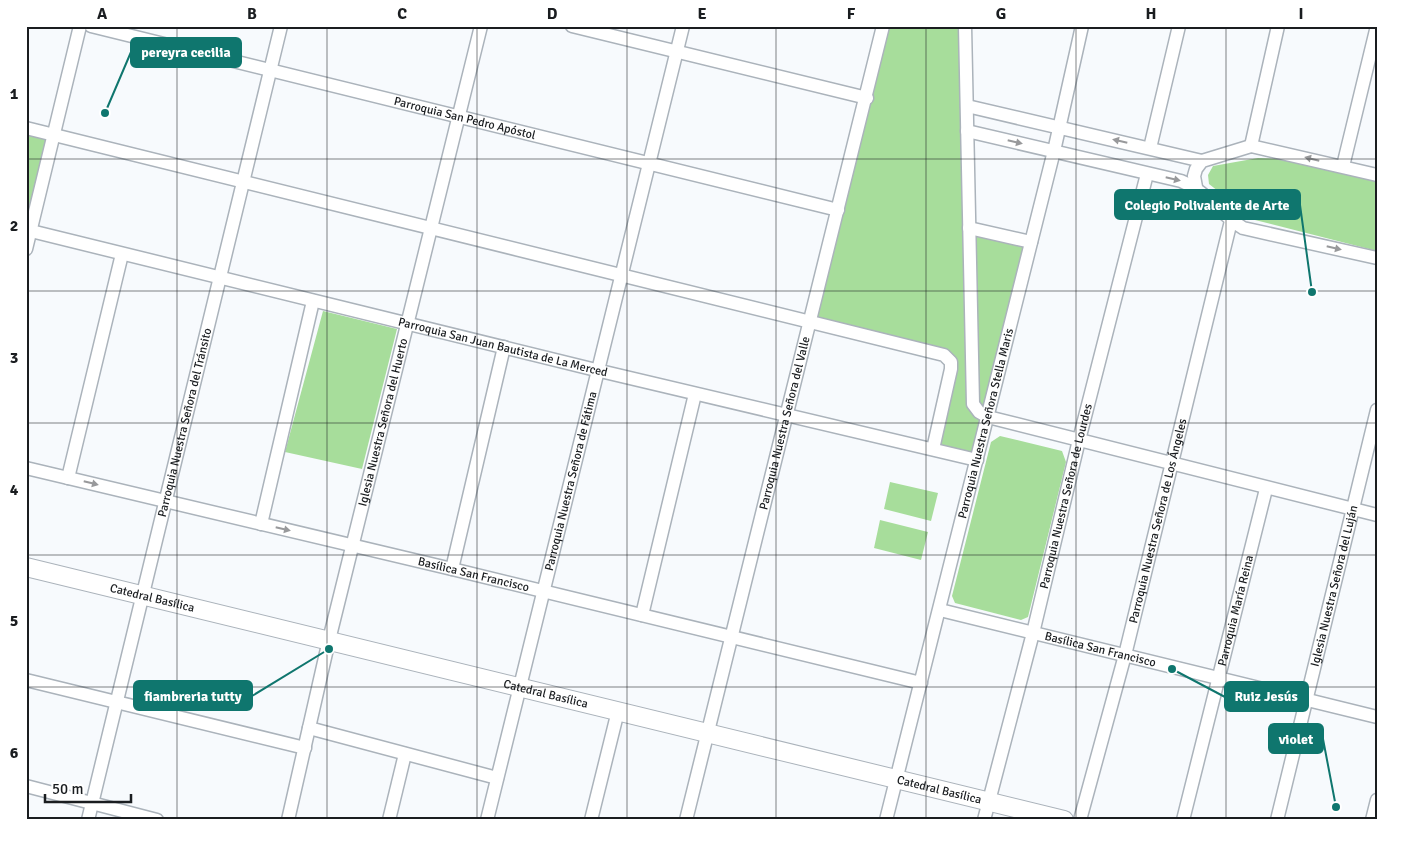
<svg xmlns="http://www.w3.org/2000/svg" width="1403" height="846" font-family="Signika,sans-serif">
<rect width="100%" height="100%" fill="#f7fafd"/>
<!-- green -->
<path fill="#a7dd9b" d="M882,26H965L969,228L1031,242L976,459L933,449L951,361L810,321Z
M26,130L53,137L26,247Z
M1258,158L1281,159L1377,181V251L1255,220L1209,184L1208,175L1213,166Z
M323,311L397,329L362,469L285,452Z
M1000,436L1062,451L1066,462L1028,617L1021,620L955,603L952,596L991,442Z
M890,482L938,493L931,521L884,509Z
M880,520L928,532L921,560L874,548Z"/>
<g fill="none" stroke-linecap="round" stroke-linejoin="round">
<defs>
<g id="minor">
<path id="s1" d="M91,26L838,210"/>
<path d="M572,26L867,98"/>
<path d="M965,26L973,404L979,412L988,417L1377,515"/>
<path d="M967,106L1202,161"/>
<path d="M26,128L944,355L951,362V369L933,449"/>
<path d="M967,131L1181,181C1208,192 1219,214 1243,228L1377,258"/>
<path d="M1251,146L1278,26"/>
<path d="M1150,148L1179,26"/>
<path d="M1343,166L1377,26"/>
<path d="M1196,187L1194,176L1196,169L1202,161L1251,146L1377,175"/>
<path d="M969,228L1031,242"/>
<path id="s2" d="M31,231L596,370L977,460"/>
<path d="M26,249L80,26"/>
<path id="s3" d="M26,468L452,569L921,683"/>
<path d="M68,478L122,254"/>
<path d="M261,524L313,301"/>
<path d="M452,569L504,347"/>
<path id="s4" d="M940,610L1377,717"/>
<path d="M642,615L695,394"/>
<path d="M26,680L305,748"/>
<path d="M309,728L497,778"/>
<path d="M26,786L157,820"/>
<path id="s5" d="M88,820L281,26"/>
<path id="s6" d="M288,820L329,640L481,26"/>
<path d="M389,820L405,754"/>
<path id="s7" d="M487,820L683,26"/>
<path d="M591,820L618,711"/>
<path id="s8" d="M686,820L883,26"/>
<path id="s9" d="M886,820L1054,151L1082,26"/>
<path id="s10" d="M984,820L1033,633L1079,440L1147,174"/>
<path id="s11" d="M1080,820L1125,655L1231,221"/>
<path id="s12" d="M1183,820L1266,489"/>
<path id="s13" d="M1277,820L1377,410"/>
<path d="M1372,820L1377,800"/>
</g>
<g id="secondary">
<path id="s14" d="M26,567L1064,820"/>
</g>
</defs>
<!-- minor casing -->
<use href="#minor" stroke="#abb3bb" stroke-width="15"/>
<!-- secondary casing -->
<use href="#secondary" stroke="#abb3bb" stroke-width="20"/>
<!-- minor -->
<use href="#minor" stroke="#fff" stroke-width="12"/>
<!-- secondary -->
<use href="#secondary" stroke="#fff" stroke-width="18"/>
</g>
<!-- one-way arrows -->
<defs><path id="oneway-solid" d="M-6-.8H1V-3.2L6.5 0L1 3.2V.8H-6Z" transform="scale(1.25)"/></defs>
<g fill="#98999b">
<use href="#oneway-solid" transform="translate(1120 141) rotate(-167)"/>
<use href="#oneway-solid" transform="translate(1015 142) rotate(13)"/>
<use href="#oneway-solid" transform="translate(1312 159) rotate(-166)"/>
<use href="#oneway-solid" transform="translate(1173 179) rotate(13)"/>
<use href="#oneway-solid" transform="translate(1334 248) rotate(13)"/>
<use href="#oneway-solid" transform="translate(91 483) rotate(14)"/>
<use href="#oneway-solid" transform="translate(283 529) rotate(13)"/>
</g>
<!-- grid -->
<path fill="none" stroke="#1a1d20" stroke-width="1" stroke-opacity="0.55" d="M177,26V820M327,26V820M477,26V820M627,26V820M776,26V820M926,26V820M1076,26V820M1226,26V820M26,159H1377M26,291H1377M26,423H1377M26,555H1377M26,687H1377"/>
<g text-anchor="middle" stroke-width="4" stroke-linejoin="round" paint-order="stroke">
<!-- street labels -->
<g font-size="12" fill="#1a1d20" stroke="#fff">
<text dy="4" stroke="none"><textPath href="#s1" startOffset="385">Parroquia San Pedro Apóstol</textPath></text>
<text dy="4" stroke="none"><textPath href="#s2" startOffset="486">Parroquia San Juan Bautista de La Merced</textPath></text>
<text dy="4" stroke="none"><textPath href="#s5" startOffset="409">Parroquia Nuestra Señora del Tránsito</textPath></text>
<text dy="4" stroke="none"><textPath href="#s6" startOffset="409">Iglesia Nuestra Señora del Huerto</textPath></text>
<text dy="4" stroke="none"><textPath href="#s8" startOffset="409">Parroquia Nuestra Señora del Valle</textPath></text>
<text dy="4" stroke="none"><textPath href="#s9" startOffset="409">Parroquia Nuestra Señora Stella Maris</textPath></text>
<text dy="4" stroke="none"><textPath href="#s7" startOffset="349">Parroquia Nuestra Señora de Fátima</textPath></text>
<text dy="4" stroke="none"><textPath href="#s10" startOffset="334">Parroquia Nuestra Señora de Lourdes</textPath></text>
<text dy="4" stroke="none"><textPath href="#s11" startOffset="309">Parroquia Nuestra Señora de Los Ángeles</textPath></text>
<text dy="4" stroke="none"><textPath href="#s3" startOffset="460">Basílica San Francisco</textPath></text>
<text dy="4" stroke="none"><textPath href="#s13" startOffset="241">Iglesia Nuestra Señora del Luján</textPath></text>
<text dy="4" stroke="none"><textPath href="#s14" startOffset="130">Catedral Basílica</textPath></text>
<text dy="4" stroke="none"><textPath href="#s12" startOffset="216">Parroquia María Reina</textPath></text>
<text dy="4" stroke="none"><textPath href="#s4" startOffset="165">Basílica San Francisco</textPath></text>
<text dy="4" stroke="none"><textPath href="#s14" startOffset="535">Catedral Basílica</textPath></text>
<text dy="4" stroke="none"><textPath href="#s14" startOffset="940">Catedral Basílica</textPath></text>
</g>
</g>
<!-- callouts -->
<path fill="none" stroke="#0f766e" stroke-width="2" d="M105 113L131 52M1312 292L1300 205M329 649L252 696M1172 669L1225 697M1336 807L1323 739"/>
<g fill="#0f766e" stroke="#fff" stroke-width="2">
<circle cx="105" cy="113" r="5"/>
<circle cx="1312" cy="292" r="5"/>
<circle cx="329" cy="649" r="5"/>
<circle cx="1172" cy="669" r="5"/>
<circle cx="1336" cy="807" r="5"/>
</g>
<g fill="#0f766e" stroke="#0f766e" stroke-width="2">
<rect x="131" y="38" width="110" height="29" rx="5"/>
<rect x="1115" y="190" width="185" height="29" rx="5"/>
<rect x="134" y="681" width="118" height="29" rx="5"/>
<rect x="1225" y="682" width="83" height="29" rx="5"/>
<rect x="1269" y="724" width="54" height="29" rx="5"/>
</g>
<g font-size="14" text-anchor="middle" font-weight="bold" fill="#fff">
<text x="186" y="57">pereyra cecilia</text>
<text x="1207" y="210">Colegio Polivalente de Arte</text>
<text x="193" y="701">fiambreria tutty</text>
<text x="1266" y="701">Ruiz Jesús</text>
<text x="1296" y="744">violet</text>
</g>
<!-- border -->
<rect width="1403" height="846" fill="none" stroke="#ffffff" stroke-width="55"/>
<!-- scale -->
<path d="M45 794v8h86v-8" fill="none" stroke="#1a1d20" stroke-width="2.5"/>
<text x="52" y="794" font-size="15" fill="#1a1d20" stroke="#ffffff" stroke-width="4" paint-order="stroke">50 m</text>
<rect x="28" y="28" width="1348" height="790" fill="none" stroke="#1a1d20" stroke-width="2"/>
<g font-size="16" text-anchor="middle" font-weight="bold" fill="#1a1d20">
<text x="102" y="19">A</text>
<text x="252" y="19">B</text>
<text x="402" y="19">C</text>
<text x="552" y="19">D</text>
<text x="702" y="19">E</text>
<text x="851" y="19">F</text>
<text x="1001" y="19">G</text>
<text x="1151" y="19">H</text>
<text x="1301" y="19">I</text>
<text x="14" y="99">1</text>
<text x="14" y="231">2</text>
<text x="14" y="363">3</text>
<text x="14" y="495">4</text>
<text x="14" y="626">5</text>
<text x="14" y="758">6</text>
</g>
</svg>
